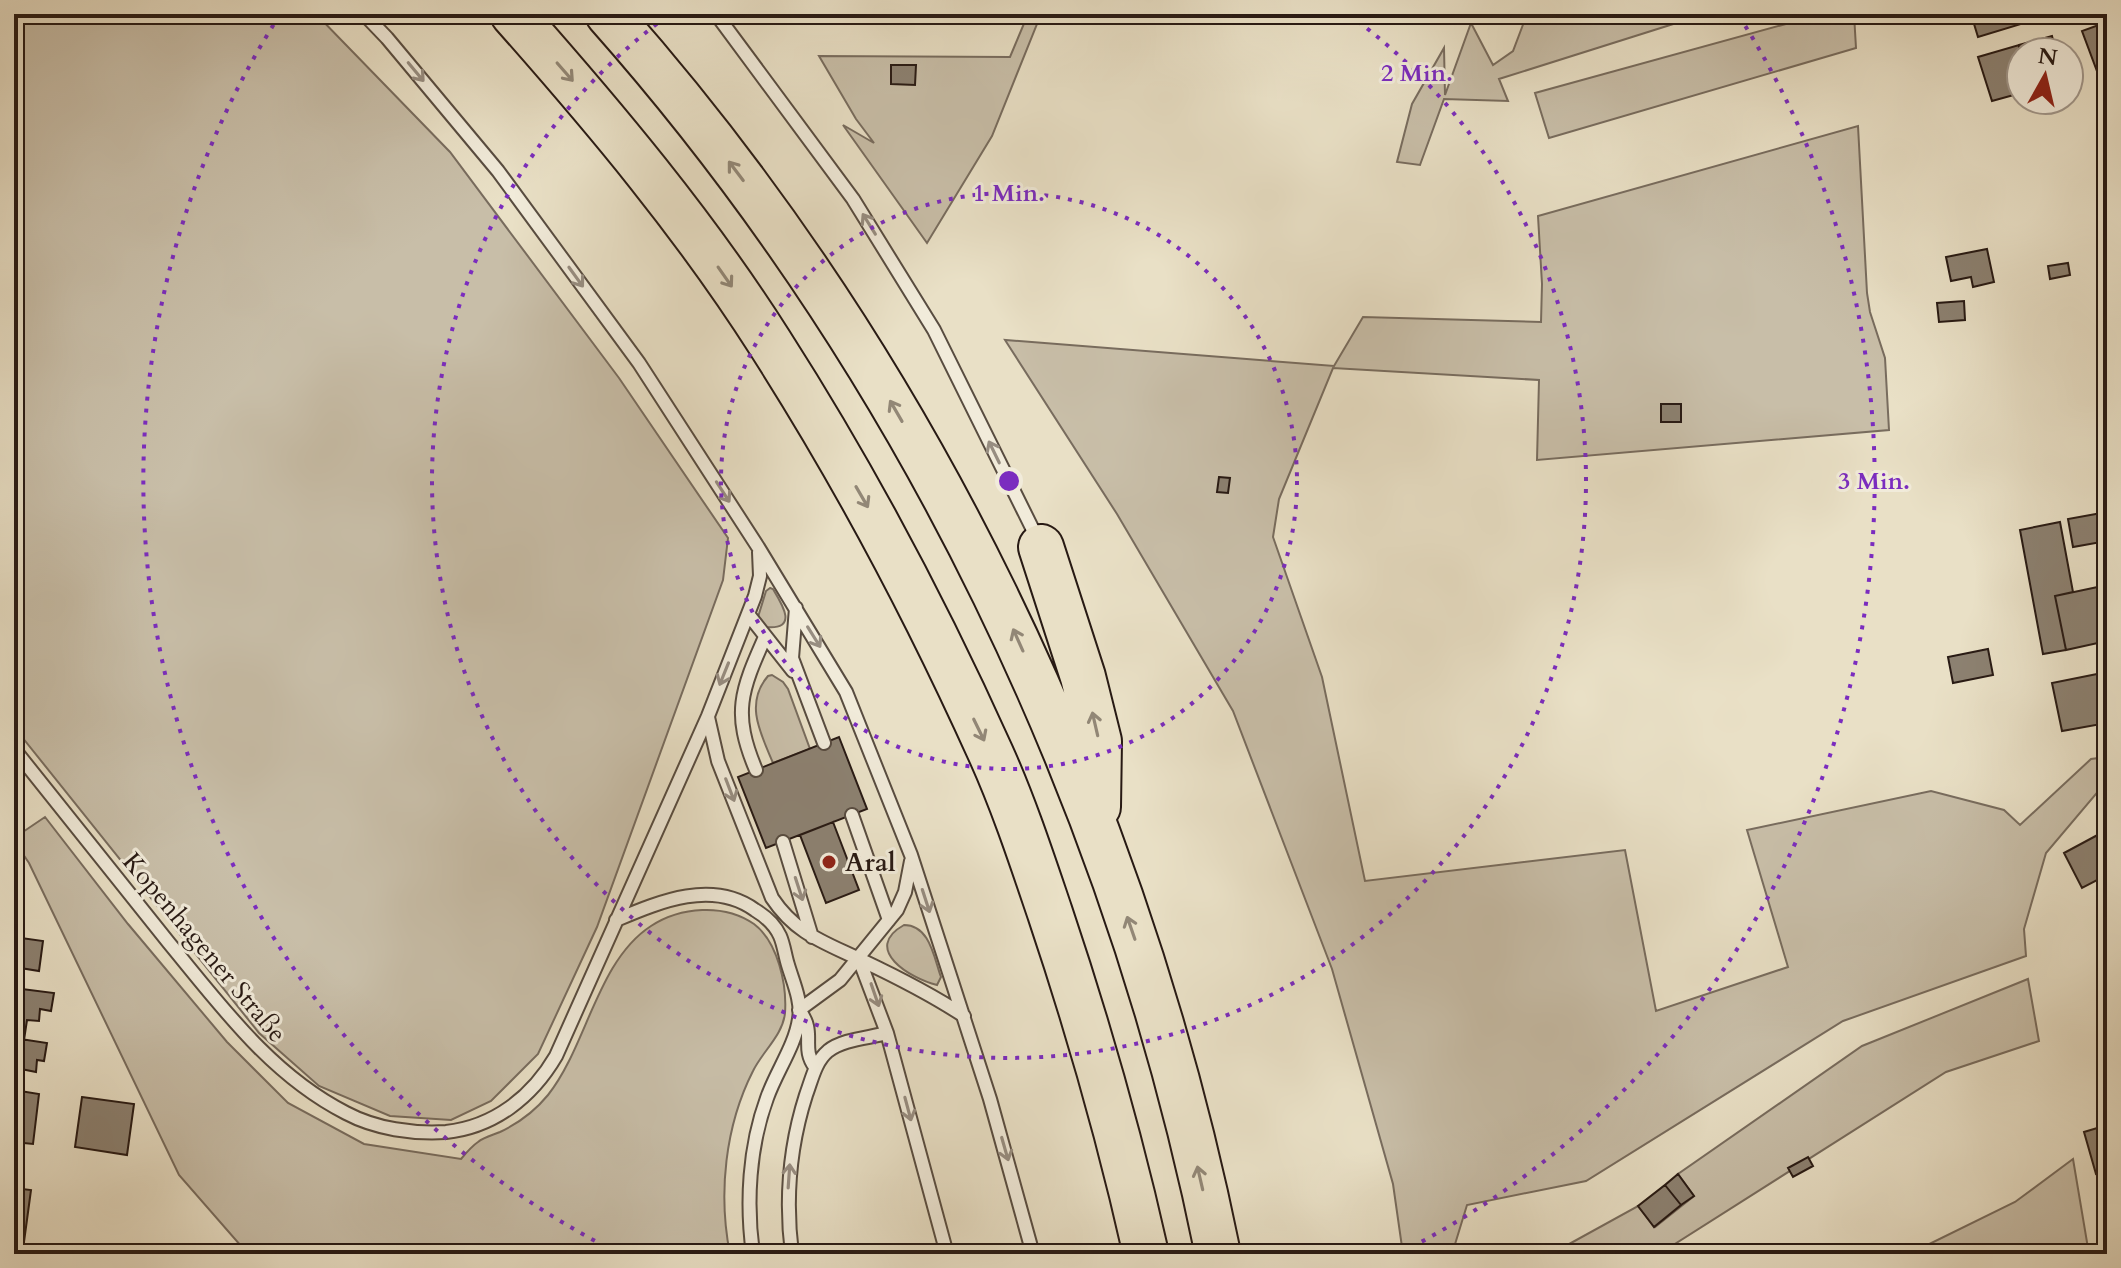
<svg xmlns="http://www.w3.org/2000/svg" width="2121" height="1268" font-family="Cardo,serif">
<rect width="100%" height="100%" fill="#e9e0c6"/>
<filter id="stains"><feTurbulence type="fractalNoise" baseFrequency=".0025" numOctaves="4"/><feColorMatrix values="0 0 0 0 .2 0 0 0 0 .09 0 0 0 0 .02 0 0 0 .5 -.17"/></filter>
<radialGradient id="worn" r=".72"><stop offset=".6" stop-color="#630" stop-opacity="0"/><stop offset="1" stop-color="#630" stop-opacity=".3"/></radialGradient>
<!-- green -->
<path fill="#c8bea8" stroke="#786c5e" stroke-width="2" d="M14,14H316L450,152L619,378L728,538L723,580L597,927L538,1054L491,1101L451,1120L390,1116L319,1086L259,1033L14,727Z
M1028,14H1041L992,136L927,243L843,125L874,143L856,119L819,56L1010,57Z
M1551,14H1705L1499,79L1508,101L1444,99L1420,165L1397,162L1412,104L1444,48L1445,95L1471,23L1493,65L1513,51L1524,22Z
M1822,14H1854L1856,48L1549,138L1535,93Z
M1858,126L1867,293L1870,312L1885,358L1889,430L1537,460L1539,380L1333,368L1279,499L1273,537L1322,677L1365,881L1625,850L1656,1011L1788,967L1747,830L1931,791L2004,810L2020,825L2091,759L2107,757V781L2046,853L2024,929L2026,956L1843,1021L1586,1181L1467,1205L1452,1254H1403L1393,1184L1332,969L1233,711L1117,514L1005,340L1334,366L1363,317L1541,322L1542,284L1538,216Z
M770,588L773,589C782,604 799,630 766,627L758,617L766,591Z
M772,675L783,682L788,689L810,749L773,763C761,734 744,704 768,676Z
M45,817L128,924L227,1042L288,1103L364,1144L461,1159C466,1153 472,1146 478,1142C484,1137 493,1135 500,1132C519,1123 535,1111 548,1095C587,1046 597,961 651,926C680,907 724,903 754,924C778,942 787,985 785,1013C783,1035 762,1052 753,1071C725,1126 718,1194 730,1254H248L179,1175L29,863L14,841V838Z
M904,925C930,925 934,958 941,977L937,985C911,979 861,949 904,925Z
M2028,979L2039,1041L1946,1072L1659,1254H1551L1638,1206L1655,1227L1694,1196L1678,1174L1862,1046Z
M2073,1159L2089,1254H1909L2015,1202Z"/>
<!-- building -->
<path fill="#8c8171" stroke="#281a14" stroke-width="2" d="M1971,14H2046L2047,16L1978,37Z
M2107,22V98L2082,31Z
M2052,36L2056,52L2021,53L2019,45Z
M2019,45L2021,93L1992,101L1978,57Z
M891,65H916L915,85L891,84Z
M1987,249L1994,282L1973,287L1971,277L1951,281L1946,257Z
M2068,263L2070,275L2050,279L2048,266Z
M1964,301L1965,320L1939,322L1937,303Z
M1661,404H1681V422H1661Z
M1219,477L1230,478L1228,493L1217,492Z
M2107,512V541L2073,547L2068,519Z
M2060,522L2073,592L2055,596L2066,650L2043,654L2020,530Z
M2107,585V641L2066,650L2055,596Z
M1988,649L1993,675L1953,683L1948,657Z
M2107,672V723L2062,731L2052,683Z
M839,737L867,809L766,848L738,777Z
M833,822L859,890L826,903L800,835Z
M2105,831L2107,875L2082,888L2064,853Z
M14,937L43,941L39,971L20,968L17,988H14Z
M14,988L54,993L51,1011L40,1009L39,1021L27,1020L24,1040L14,1038Z
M14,1038L47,1043L44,1061L37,1060L36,1072L21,1069L18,1091L14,1090Z
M14,1090L39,1094L33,1144L14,1142Z
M82,1097L134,1104L127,1155L75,1147Z
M2107,1125V1171L2096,1174L2084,1132Z
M1808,1157L1813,1166L1793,1177L1788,1168Z
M1678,1174L1694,1196L1681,1205L1665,1185Z
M1665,1185L1681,1205L1654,1227L1638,1206Z
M14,1188L31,1190L24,1242L14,1241Z"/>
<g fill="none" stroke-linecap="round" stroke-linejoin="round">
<defs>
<path id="service" d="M364,14L387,38L498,171L639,363L758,547L846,692L911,855L990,1099L1033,1254
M716,14L853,199L934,330L1038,540
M796,608L792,658L824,743
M748,614L793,671
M708,717L718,761L772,898C796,934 824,942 861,960C897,977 931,994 964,1016
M14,749C65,813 117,878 169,943C221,1006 271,1075 346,1113C376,1129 413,1134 446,1132C494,1127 532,1097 556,1056L708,716L755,596L760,576L759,552
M756,770C732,713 741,691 765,637
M852,815L889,920
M783,842L812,937
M616,920C659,902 712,879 755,910C765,916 775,925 780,936C784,945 785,956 788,965C793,982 802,1001 799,1019C795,1046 776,1072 767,1098C749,1147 746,1203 753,1254
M859,959L887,1033L947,1254
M799,1010L840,980L897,910L905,892L911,861
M799,1010C817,1033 800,1047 815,1067
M792,1254C785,1199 789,1148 806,1095C812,1079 815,1062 828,1051C843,1039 869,1038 887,1033"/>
<path id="motorway" d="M513,14C605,118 695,225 770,343C854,474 927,612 991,754C1014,805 1032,860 1050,913C1088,1026 1120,1138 1146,1254
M608,14C918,364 1125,796 1218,1254
M1041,547L1083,677L1099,741L1098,807"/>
</defs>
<!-- service casing -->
<use href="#service" stroke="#584c40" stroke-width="16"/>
<!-- motorway casing -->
<use href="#motorway" stroke="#281a14" stroke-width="48"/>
<!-- service -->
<use href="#service" stroke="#f1ebda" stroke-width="12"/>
<!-- motorway -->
<use href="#motorway" stroke="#e9e0c6" stroke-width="44"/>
</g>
<!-- one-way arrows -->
<defs><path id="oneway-shaft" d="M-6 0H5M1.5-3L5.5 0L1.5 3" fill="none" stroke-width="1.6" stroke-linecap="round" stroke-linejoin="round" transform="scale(2)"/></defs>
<g stroke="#978d81">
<use href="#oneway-shaft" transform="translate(416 72) rotate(50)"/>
<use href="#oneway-shaft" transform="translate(869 224) rotate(-122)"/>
<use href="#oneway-shaft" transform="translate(576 277) rotate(54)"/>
<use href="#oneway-shaft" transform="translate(994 452) rotate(-116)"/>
<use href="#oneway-shaft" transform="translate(723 492) rotate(57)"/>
<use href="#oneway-shaft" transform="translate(814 637) rotate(58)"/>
<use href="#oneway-shaft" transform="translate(724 674) rotate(112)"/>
<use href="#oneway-shaft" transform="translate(730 790) rotate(69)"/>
<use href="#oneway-shaft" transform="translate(799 889) rotate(72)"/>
<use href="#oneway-shaft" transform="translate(926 901) rotate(72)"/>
<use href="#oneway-shaft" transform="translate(875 995) rotate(71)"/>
<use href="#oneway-shaft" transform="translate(908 1109) rotate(75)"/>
<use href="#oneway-shaft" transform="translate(1005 1149) rotate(74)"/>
<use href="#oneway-shaft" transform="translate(789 1176) rotate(-86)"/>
</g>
<g stroke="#928776">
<use href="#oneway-shaft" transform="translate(565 72) rotate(49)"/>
<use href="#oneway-shaft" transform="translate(736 171) rotate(-127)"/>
<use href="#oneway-shaft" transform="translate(725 277) rotate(55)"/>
<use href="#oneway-shaft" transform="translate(896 411) rotate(-120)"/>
<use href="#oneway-shaft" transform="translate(862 497) rotate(60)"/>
<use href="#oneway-shaft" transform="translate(1018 640) rotate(-114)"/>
<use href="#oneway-shaft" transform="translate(1095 724) rotate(-103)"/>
<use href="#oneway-shaft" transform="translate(979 730) rotate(64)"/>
<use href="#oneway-shaft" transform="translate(1131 928) rotate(-109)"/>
<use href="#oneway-shaft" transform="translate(1200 1178) rotate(-103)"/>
</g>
<!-- distance rings -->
<g fill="none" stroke="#7b2cbf" stroke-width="4" stroke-dasharray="4 8">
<circle cx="1009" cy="481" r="288"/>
<path d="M1348 14A577 577 0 1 1 670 14"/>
<path d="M616 1252A865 865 0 0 1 279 16M1739 16A865 865 0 0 1 1402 1252"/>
</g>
<!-- markers -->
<circle fill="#8f2418" stroke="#f1ebda" stroke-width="3" cx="829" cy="862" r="8"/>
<g text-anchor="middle" stroke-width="6" stroke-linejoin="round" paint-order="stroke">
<!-- poi labels -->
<g font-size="26" font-weight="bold" fill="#281a14" stroke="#f1ebda" text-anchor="start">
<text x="845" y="871">Aral</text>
</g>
<!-- street labels -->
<g font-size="26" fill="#281a14" stroke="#f1ebda">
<text transform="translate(205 947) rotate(50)" y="9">Kopenhagener Straße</text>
</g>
</g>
<circle cx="1009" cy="481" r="12" fill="#7b2cbf" stroke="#f1ebda" stroke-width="4"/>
<g font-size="24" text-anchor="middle" font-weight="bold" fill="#7b2cbf" stroke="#f1ebda" stroke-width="6" stroke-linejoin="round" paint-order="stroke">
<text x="1417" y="81">2 Min.</text>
<text x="1009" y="201">1 Min.</text>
<text x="1874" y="489">3 Min.</text>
</g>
<!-- margin -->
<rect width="2121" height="1268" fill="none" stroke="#e9e0c6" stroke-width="48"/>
<rect x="16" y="16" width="2089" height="1236" fill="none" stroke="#281a14" stroke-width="4"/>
<rect x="24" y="24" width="2073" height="1220" fill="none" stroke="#281a14" stroke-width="2"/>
<!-- north arrow -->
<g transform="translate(2045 76) rotate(8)"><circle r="38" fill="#f1ebda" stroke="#a1978b" stroke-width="2"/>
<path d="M0-6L14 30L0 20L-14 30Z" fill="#8f2418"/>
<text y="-12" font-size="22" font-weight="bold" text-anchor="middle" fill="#281a14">N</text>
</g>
<rect width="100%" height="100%" filter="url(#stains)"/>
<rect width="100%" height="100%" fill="url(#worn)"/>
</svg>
